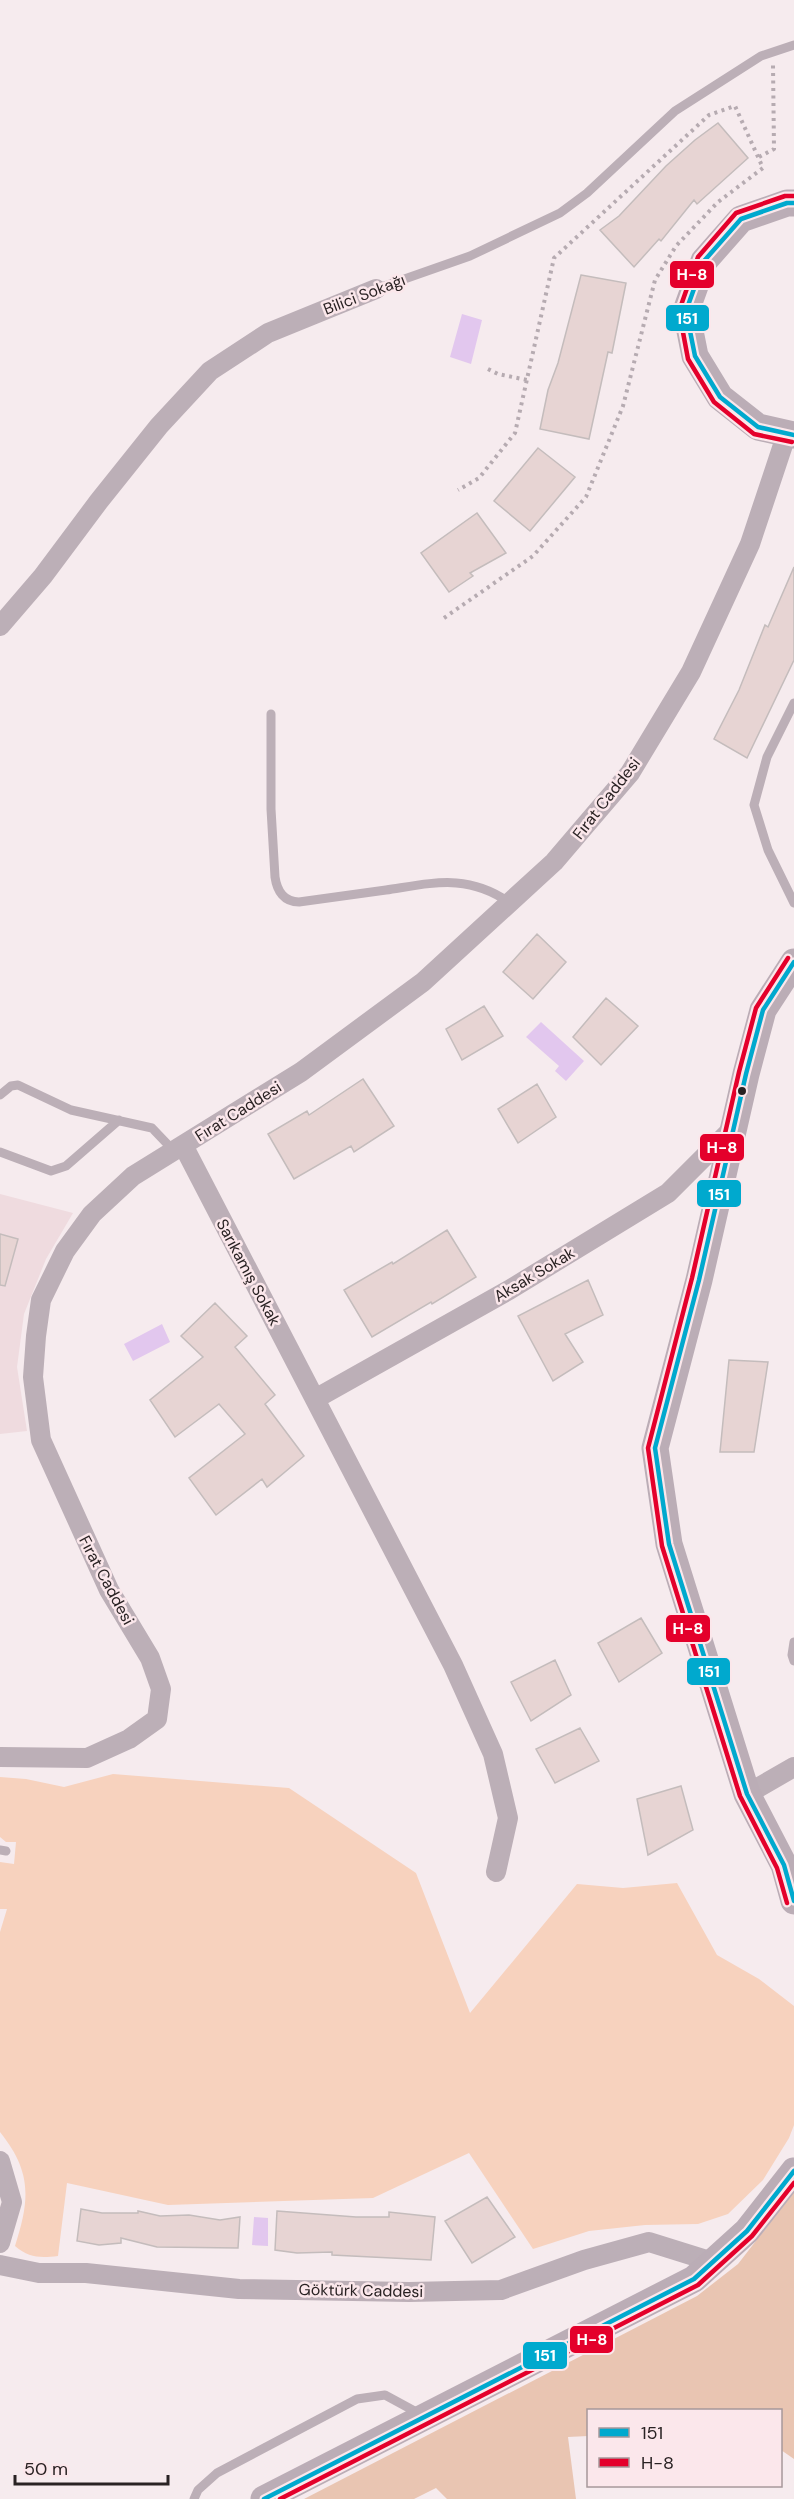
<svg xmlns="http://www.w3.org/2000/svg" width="794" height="2499" font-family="'DM Sans',sans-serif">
<rect width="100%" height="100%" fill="#f6ebee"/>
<!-- built -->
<path fill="#efdbdf" d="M0,1194L73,1213L46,1259L24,1314L17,1367L27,1431L0,1434Z"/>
<!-- green -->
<path fill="#f7d2be" d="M113,1774L289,1788L416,1873L470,2013L577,1884L623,1888L677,1883L717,1955L759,1979L794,2006V2125L789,2138L763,2180L728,2214L698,2224L645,2225L589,2231L533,2249L469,2153L373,2198L168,2205L67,2183L58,2256C40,2258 29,2258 15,2246C30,2199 32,2172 0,2132V1932L7,1909H0V1862L14,1864L16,1842H6L0,1837V1777L26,1779L64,1787Z"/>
<!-- forest -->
<path fill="#e9c5b2" d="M794,2192V2459L781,2450L780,2410H588V2436L568,2437L576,2499H447L436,2488L414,2499H304L697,2296L738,2264Z"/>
<!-- water -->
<path fill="#e2c7ee" d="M462,314L482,320L471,364L450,357Z
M541,1022L584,1061L566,1081L555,1071L559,1066L526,1037Z
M162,1324L170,1342L133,1361L124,1344Z
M254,2217L268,2218V2246L252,2245Z"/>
<!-- building -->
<path fill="#e7d4d3" stroke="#c4bcbc" stroke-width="1.5" d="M718,123L748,158L697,204L694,200L661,241L659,239L634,267L600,230L619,216L666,166L695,140Z
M581,275L626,283L612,353L608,352L589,439L540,429L548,390L558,363Z
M538,448L575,477L530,531L494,501Z
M477,513L506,553L470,573L473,576L449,592L421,553Z
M794,567V660L747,758L714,739L739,690L765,625L768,627Z
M537,934L566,962L533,999L503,972Z
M606,998L638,1026L601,1065L573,1037Z
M484,1006L503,1036L462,1060L446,1029Z
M363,1079L394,1126L354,1152L351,1146L294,1179L268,1134L307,1111L309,1115Z
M537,1084L556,1117L518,1143L498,1109Z
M447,1230L476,1277L432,1304L431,1302L372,1337L344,1290L392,1262L393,1264Z
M0,1234L18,1239L5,1286L0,1285Z
M588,1280L603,1315L565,1334L583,1362L553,1381L518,1316Z
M215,1303L247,1336L235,1347L275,1395L265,1404L304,1456L267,1487L262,1479L216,1515L189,1478L245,1434L219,1404L175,1437L150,1400L203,1357L181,1336Z
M729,1360L768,1362L754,1452H720Z
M641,1618L662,1653L619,1682L598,1643Z
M555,1660L571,1695L531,1721L511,1682Z
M580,1728L599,1761L555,1783L536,1749Z
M681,1786L693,1830L648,1855L637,1799Z
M487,2197L515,2237L472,2263L445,2221Z
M81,2209L102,2213H138V2211L160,2216L189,2215L220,2220L240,2217L238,2248L157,2247L121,2238V2243L99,2245L77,2241Z
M277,2211L356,2217H389V2212L435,2217L431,2260L332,2255V2252L297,2253L275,2250Z"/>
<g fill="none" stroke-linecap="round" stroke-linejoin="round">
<!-- path -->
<path stroke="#b6abb1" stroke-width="4" stroke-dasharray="3 4.5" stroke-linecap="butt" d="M759,157L774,149L773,65
M488,369L498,374L527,380
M444,618L533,556L586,497L623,406L655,280L676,246L718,202L763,168L735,106L709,115L554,258L515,433L479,478L458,490"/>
<!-- lane -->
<path stroke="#bcafb7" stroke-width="9" d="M376,289L470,256L560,213L587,193L675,111L761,56L794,45
M794,703L767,757L754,805L768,850L794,903
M271,714V809L275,877C277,891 284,902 299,902C328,898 357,894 386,890C433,883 468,873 510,903
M0,1095L11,1086L18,1085L71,1110L152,1128L173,1150
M0,1152L51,1171L66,1166L119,1120
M794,1642L792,1655L794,1661
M0,1850L6,1851
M194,2499L198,2490L217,2473L357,2399L385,2395L420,2414"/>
<!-- street -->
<path stroke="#bcafb7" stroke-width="20" d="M0,626L43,576L99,501L159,426L210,371L268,333L376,289
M183,1145L453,1665L493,1754L508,1818L496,1872
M315,1399L509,1290L668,1193L733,1128
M0,1757L87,1758L129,1739L157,1719L161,1689L150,1658L109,1590L41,1440L33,1377L36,1336L41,1300L65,1251L92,1214L133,1176L301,1072L423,982L554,862L630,773L691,672L750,544L787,433
M747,1794L794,1767
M0,2161L12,2202L0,2243
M0,2265L39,2273H86L239,2289L409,2292L501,2290L584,2260L649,2242L713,2262"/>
<!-- secondary -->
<path stroke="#bbadb6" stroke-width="27" d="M794,203H787L741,219L704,261L686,311L695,356L720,397L758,427L794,435
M794,962L763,1010L746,1074L699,1280L655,1448L669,1544L747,1794L784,1865L794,1901
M264,2499L694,2279L747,2231L794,2171"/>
<defs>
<path id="bus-1" d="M794,203H787L741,219L704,261L686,311L695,356L720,397L758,427L794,435
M794,962L763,1010L746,1074L699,1280L655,1448L669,1544L747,1794L784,1865L794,1901
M264,2499L694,2279L747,2231L794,2171"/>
<path id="bus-2" d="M792,442L754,434L714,402L688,359L679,311L698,257L736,213L785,196H794
M787,1903L777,1868L740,1796L662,1546L648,1448L692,1278L739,1072L756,1008L788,958
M280,2499L698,2285L752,2236L794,2183"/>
</defs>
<!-- bus-1 casing -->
<use href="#bus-1" stroke="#fbe7eb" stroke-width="9"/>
<!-- bus-2 casing -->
<use href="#bus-2" stroke="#fbe7eb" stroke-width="9"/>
<!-- bus-1 -->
<use href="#bus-1" stroke="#00a9ce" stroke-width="4.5"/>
<!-- bus-2 -->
<use href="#bus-2" stroke="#e4002b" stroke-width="4.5"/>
</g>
<!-- markers -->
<circle fill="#292223" stroke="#fbe7eb" stroke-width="2" cx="742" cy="1091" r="5"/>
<g text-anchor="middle" stroke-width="5" stroke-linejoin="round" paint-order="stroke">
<!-- street labels -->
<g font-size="16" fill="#292223" stroke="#fbe7eb">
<text transform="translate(364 294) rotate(-21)" y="6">Bilici Sokağı</text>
<text transform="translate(606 798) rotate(-52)" y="6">Fırat Caddesi</text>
<text transform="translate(238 1111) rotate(-32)" y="6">Fırat Caddesi</text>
<text transform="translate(249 1272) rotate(62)" y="6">Sarıkamış Sokak</text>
<text transform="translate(534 1274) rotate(-31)" y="6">Aksak Sokak</text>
<text transform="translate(107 1580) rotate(62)" y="6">Fırat Caddesi</text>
<text transform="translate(361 2290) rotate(1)" y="6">Göktürk Caddesi</text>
</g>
</g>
<g stroke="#fbe7eb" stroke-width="2">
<rect x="669" y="260" width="46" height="29" rx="6" fill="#e4002b"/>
<rect x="665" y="304" width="45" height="28" rx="6" fill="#00a9ce"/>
<rect x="699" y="1133" width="46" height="29" rx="6" fill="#e4002b"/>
<rect x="696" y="1179" width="46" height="29" rx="6" fill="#00a9ce"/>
<rect x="665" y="1614" width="46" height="29" rx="6" fill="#e4002b"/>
<rect x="686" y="1657" width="45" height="29" rx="6" fill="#00a9ce"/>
<rect x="569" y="2325" width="45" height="29" rx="6" fill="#e4002b"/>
<rect x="522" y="2341" width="46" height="29" rx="6" fill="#00a9ce"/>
</g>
<g font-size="16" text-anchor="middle" font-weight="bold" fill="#fff">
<text x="692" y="280">H-8</text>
<text x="687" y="324">151</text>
<text x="722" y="1153">H-8</text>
<text x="719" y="1200">151</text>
<text x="688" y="1634">H-8</text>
<text x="709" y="1677">151</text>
<text x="592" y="2345">H-8</text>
<text x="545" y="2361">151</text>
</g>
<!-- legend -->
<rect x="587" y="2409" width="195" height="78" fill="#fbe7eb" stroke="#a7989b" stroke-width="1.5"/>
<rect x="599" y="2428" width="30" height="9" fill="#00a9ce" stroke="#a7989b" stroke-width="1.5"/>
<text x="641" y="2439" font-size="18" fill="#292223">151</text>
<rect x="599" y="2458" width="30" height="9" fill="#e4002b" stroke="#a7989b" stroke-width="1.5"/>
<text x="641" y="2469" font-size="18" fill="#292223">H-8</text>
<!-- scale -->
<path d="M15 2475v9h153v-9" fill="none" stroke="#292223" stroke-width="3"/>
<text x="24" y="2475" font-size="18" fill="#292223" stroke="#fbe7eb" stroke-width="4.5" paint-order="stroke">50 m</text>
</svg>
